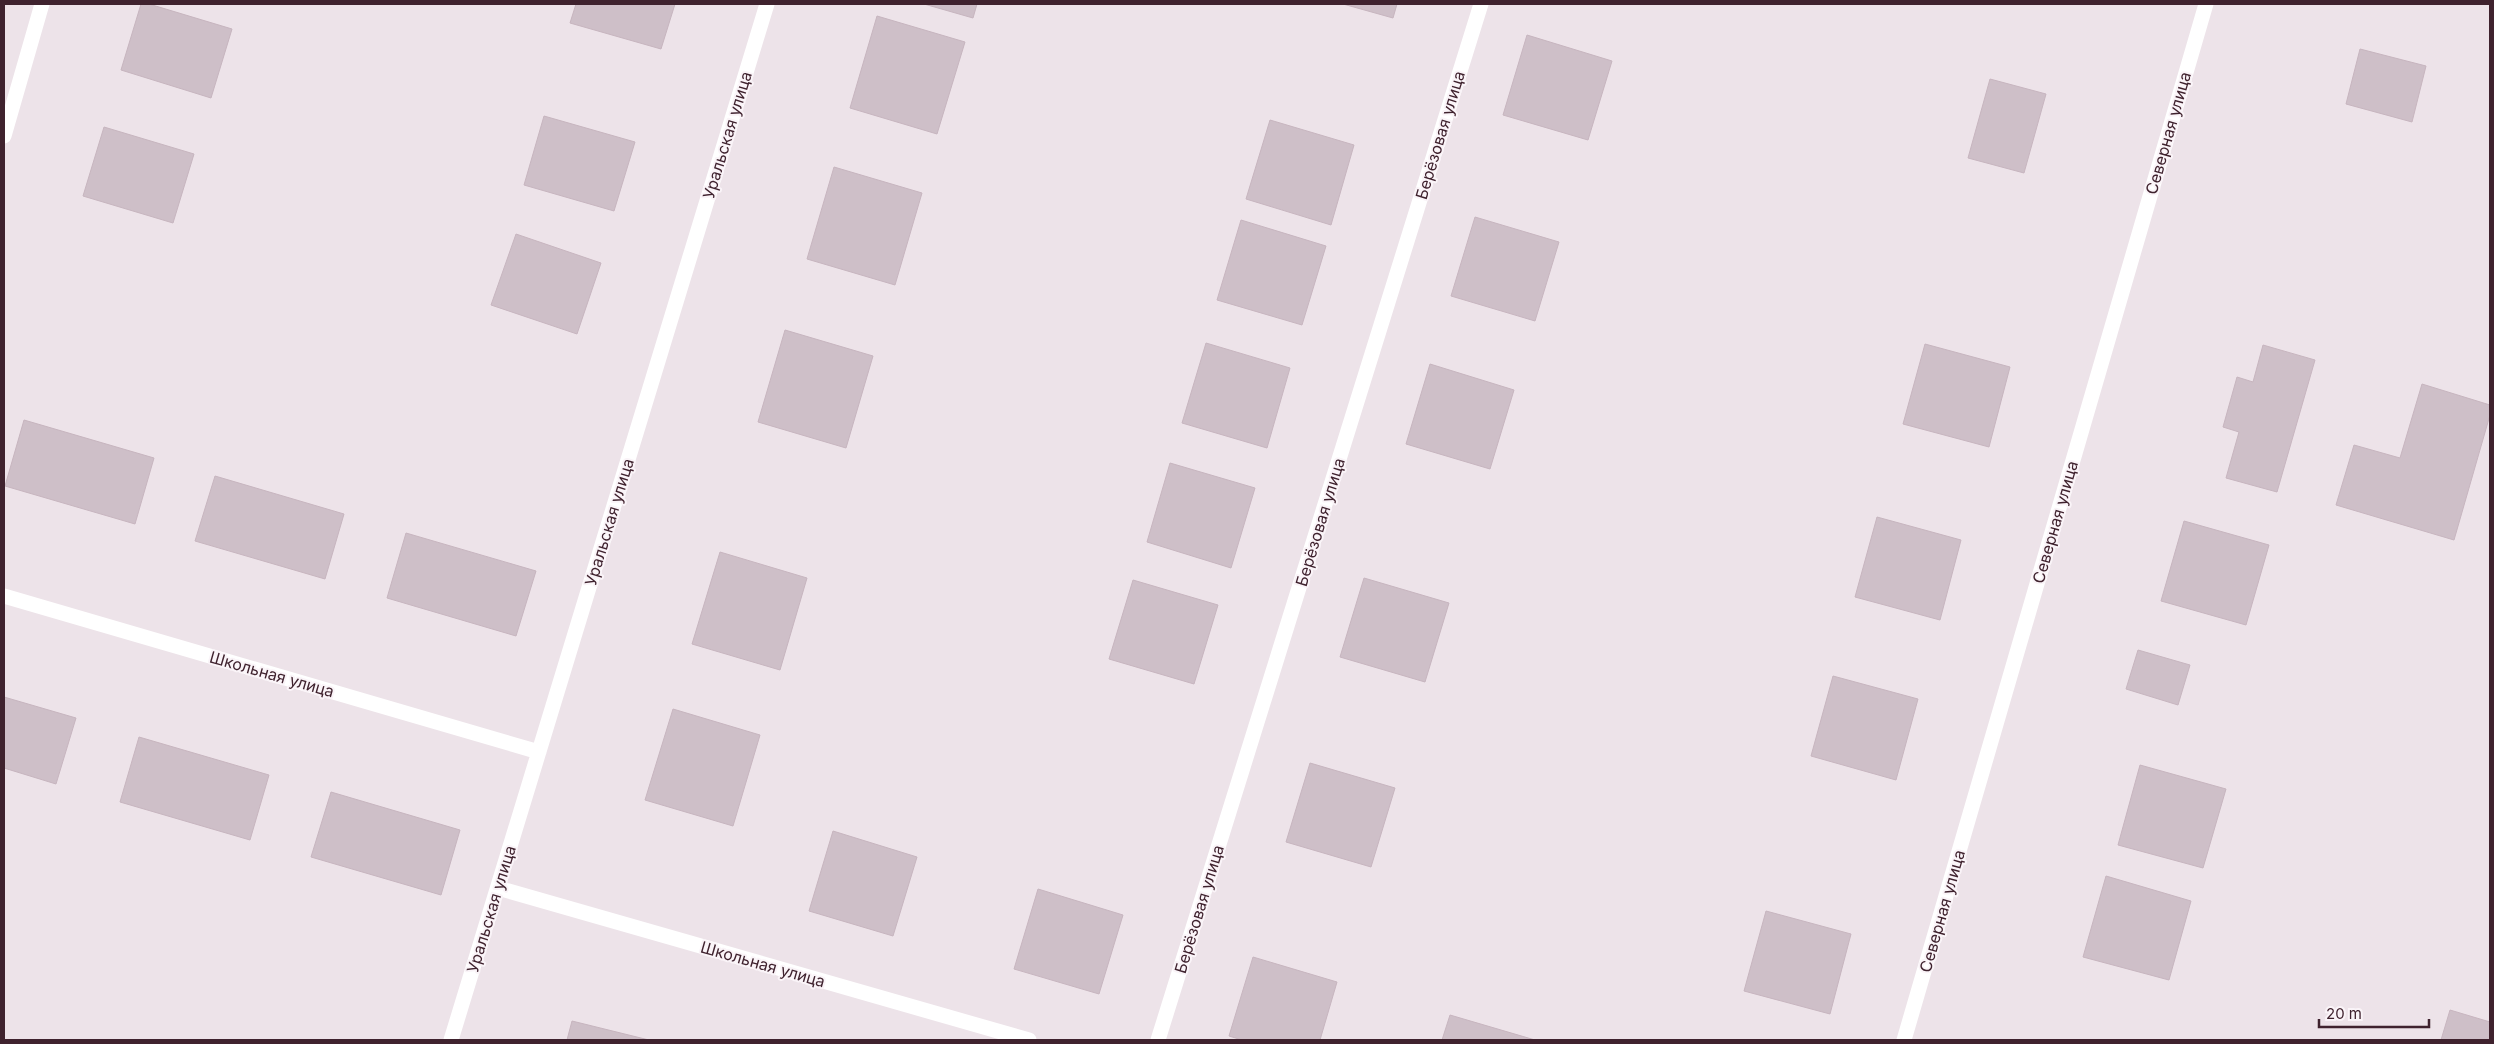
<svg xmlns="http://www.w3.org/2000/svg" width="2494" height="1044" font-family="Inter,sans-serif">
<rect width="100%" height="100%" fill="#ede3e9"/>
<!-- building -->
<path fill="#cebfc8" stroke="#c7b5bf" d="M141,4H149L232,29L211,98L121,70Z
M576,4H675L661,49L570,23Z
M924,4H977L973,18Z
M1343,4H1397L1393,18Z
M877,16L965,42L937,134L850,108Z
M1527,35L1612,61L1588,140L1503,115Z
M2360,49L2426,66L2412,122L2346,104Z
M1990,79L2046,94L2024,173L1968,158Z
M544,116L635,142L614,211L524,185Z
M1270,120L1354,145L1331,225L1246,199Z
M104,127L194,154L173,223L83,196Z
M834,167L922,193L895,285L807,259Z
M1475,217L1559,242L1535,321L1451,296Z
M1241,220L1326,246L1302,325L1217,300Z
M516,234L601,263L577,334L491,305Z
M785,330L873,356L846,448L758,422Z
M1206,343L1290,368L1267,448L1182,423Z
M1925,344L2010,367L1989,447L1903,424Z
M2263,345L2315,360L2277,492L2226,478L2239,432L2223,427L2237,377L2253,382Z
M1430,364L1514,390L1490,469L1406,444Z
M2422,384L2490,405V415L2454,540L2336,505L2354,445L2400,458Z
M24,420L154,458L135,524L5,486Z
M1170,463L1255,488L1231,568L1147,542Z
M215,476L344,514L325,579L195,541Z
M1877,517L1961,540L1940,620L1855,597Z
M2184,521L2269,545L2246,625L2161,601Z
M406,533L536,571L516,636L387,598Z
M720,552L807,578L780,670L692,644Z
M1364,578L1449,603L1425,682L1340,657Z
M1133,580L1218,605L1194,684L1109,659Z
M2138,650L2190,665L2178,705L2126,689Z
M1833,676L1918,699L1896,780L1811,756Z
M4,697L76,718L56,784L4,768Z
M673,709L760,735L733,826L645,800Z
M139,737L269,775L250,840L120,802Z
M1310,763L1395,788L1371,867L1286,842Z
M2140,765L2226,789L2203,868L2118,845Z
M331,792L460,830L441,895L311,857Z
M833,831L917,857L893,936L809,911Z
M2106,876L2191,901L2169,980L2083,957Z
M1038,889L1123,915L1099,994L1014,969Z
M1766,911L1851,934L1830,1014L1744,991Z
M1253,957L1337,982L1320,1040H1242L1229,1036Z
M2450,1010L2490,1022V1040H2441Z
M1450,1015L1535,1040H1442Z
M572,1021L649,1040H567Z"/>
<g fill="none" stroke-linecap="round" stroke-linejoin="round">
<!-- street -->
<path stroke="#fff" stroke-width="15" d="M4,136L42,4
M4,596L539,752
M498,888L1029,1040
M451,1040L767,4
M1158,1040L1481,4
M1904,1040L2206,4"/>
</g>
<g text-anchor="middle" stroke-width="4" stroke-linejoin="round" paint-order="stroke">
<!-- street labels -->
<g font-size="16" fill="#3f222e" stroke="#faf4f8">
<text transform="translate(2168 133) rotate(-74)" y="6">Северная улица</text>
<text transform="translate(727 135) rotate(-73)" y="6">Уральская улица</text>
<text transform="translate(1440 135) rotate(-73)" y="6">Берёзовая улица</text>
<text transform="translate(609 522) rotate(-73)" y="6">Уральская улица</text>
<text transform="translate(1320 522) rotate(-73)" y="6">Берёзовая улица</text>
<text transform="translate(2055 522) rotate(-74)" y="6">Северная улица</text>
<text transform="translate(272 674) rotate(16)" y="6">Школьная улица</text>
<text transform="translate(491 909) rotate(-73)" y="6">Уральская улица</text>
<text transform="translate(1199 909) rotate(-73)" y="6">Берёзовая улица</text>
<text transform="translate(1942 911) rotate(-74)" y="6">Северная улица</text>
<text transform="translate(763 964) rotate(16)" y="6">Школьная улица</text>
</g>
</g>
<!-- border -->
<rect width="2494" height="1044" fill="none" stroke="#3f222e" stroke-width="10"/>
<!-- scale -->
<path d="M2319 1019v8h110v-8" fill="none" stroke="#3f222e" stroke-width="2.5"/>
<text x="2326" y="1019" font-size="15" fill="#3f222e" stroke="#faf4f8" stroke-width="4" paint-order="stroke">20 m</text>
</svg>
